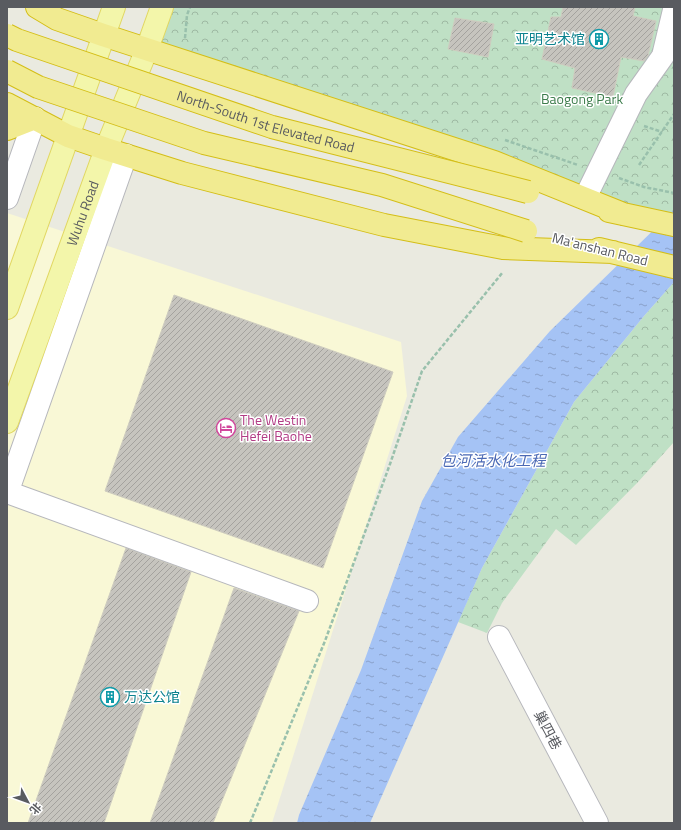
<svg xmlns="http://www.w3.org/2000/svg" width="681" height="830" font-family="'Titillium Web','Noto Sans SC',sans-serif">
<defs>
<pattern id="forest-crowns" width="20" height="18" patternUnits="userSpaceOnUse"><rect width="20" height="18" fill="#bfe0c5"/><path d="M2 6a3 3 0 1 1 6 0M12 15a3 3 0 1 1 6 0" fill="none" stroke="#9eb9a3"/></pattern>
<pattern id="water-ripples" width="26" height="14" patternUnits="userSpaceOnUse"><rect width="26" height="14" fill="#a5c3f5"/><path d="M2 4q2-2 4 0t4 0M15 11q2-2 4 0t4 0" fill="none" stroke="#89a1ca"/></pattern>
<pattern id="building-hatch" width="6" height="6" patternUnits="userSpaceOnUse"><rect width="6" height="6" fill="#c6c4be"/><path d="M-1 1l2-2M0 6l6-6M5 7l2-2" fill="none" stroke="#a4a29e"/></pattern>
</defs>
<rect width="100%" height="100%" fill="#eaeae0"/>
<!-- commercial -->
<path fill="#f9f8d6" d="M7,213L401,342L407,396L272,823H7Z"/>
<!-- forest -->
<path fill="url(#forest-crowns)" d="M162,7H674V225L147,49Z
M674,282V442L638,482L576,545L556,529L502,603L487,633L458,622L482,568L574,402L644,316Z"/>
<!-- water -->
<path fill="url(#water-ripples)" d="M674,210V282L644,316L574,402L482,568L370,823H297L299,815L361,670L422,501L458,437L550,331Z"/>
<!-- building -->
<path fill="url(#building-hatch)" stroke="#ceccbf" d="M563,7H635L633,16L656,21L648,56L644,61L621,57L613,97L572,88L575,68L542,59L551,17H561Z
M455,18L494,24L488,57L448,49Z
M174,295L393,372L323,568L105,491Z
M126,548L191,572L104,823H28Z
M234,588L299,611L213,823H150Z"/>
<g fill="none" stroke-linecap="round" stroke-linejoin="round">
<defs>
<path id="street" d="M7,198L35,118
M585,198L636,94L663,56L674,10
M7,492L307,601
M7,493L126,155
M499,637L597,823"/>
<g id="primary">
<path d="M7,308L114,7"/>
<path id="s1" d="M7,422L106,149L147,49L162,7"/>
</g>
<path id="highway" d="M37,7L57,19L103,35L494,162L623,214
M7,104L68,136L106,149L182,173L384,225L503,248L613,252
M7,129L35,118
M609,211L674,225
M599,249L674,267"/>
</defs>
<!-- street casing -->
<use href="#street" stroke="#b6b7bc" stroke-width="24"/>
<!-- primary casing -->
<use href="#primary" stroke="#e1d762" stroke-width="24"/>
<!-- highway casing -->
<use href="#highway" stroke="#d4be17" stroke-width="24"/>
<!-- path -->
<path stroke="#99c0ac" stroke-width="2.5" stroke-dasharray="4 2" stroke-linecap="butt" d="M185,38L187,15L190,7
M644,126L662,132
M505,140L578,165
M639,165L674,114
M619,178L644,187L674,193
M250,823L325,641L390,464L422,371L503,272"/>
<!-- street -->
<use href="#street" stroke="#fff" stroke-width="22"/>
<!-- primary -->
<use href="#primary" stroke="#f3f6aa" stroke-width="22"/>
<!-- highway -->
<use href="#highway" stroke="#f1eb91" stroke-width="22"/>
<defs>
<g id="highway-bridge">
<path id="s2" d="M7,35L17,40L272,127L528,192"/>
<path d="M7,71L38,87L204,143L382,185L526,231"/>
</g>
</defs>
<!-- highway-bridge casing -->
<use href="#highway-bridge" stroke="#d4be17" stroke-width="24" stroke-linecap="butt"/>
<!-- highway-bridge -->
<use href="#highway-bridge" stroke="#f1eb91" stroke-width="22"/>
</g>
<!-- icons -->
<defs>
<symbol id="building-ring" viewBox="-11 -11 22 22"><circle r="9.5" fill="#fff" stroke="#0f9aa8" stroke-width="1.5"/><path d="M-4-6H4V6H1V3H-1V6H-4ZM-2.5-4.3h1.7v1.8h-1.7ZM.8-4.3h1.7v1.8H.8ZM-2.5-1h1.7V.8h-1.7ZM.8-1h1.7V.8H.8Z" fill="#0f9aa8"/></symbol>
<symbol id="hotel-ring" viewBox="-11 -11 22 22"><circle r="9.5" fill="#fff" stroke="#d1479c" stroke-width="1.5"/><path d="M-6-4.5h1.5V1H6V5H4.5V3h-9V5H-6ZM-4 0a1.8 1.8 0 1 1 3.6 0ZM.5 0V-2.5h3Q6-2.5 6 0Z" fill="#d1479c"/></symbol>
</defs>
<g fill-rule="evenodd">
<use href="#building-ring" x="588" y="28" width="22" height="22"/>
<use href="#hotel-ring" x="215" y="417" width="22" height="22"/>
<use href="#building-ring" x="99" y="686" width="22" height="22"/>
</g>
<g text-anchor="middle" stroke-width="3" stroke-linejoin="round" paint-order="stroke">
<!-- culture labels -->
<g font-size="14" fill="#0d838f" stroke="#fff" text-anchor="end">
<text x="585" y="44">亚明艺术馆</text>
<text x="124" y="702" text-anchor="start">万达公馆</text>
</g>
<!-- park labels -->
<g font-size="14" fill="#3c7c4b" stroke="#fff">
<text x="582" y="104">Baogong Park</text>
</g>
<!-- street labels -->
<g font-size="14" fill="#595b60" stroke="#fff">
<text dy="5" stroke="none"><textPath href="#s2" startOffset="273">North-South 1st Elevated Road</textPath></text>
<text dy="5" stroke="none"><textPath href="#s1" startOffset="222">Wuhu Road</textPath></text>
<text transform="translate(600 249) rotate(14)" y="5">Ma'anshan Road</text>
<text transform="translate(548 730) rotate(62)" y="5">巢四巷</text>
</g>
<!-- hotel labels -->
<g font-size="14" fill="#b23c85" stroke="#fff" text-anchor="start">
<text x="240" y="425">The Westin<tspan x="240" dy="16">Hefei Baohe</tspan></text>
</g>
<!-- water labels -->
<g font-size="15" font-style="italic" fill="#4c6ab5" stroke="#fff">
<text x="493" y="466">包河活水化工程</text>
</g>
</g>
<!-- border -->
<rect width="681" height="830" fill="none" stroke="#595b60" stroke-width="16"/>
<!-- north arrow -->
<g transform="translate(28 802) rotate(131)" stroke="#ffffff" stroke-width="3" paint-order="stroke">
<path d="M0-3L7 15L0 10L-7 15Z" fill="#595b60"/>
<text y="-6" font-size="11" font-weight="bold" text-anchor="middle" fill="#595b60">北</text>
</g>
</svg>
